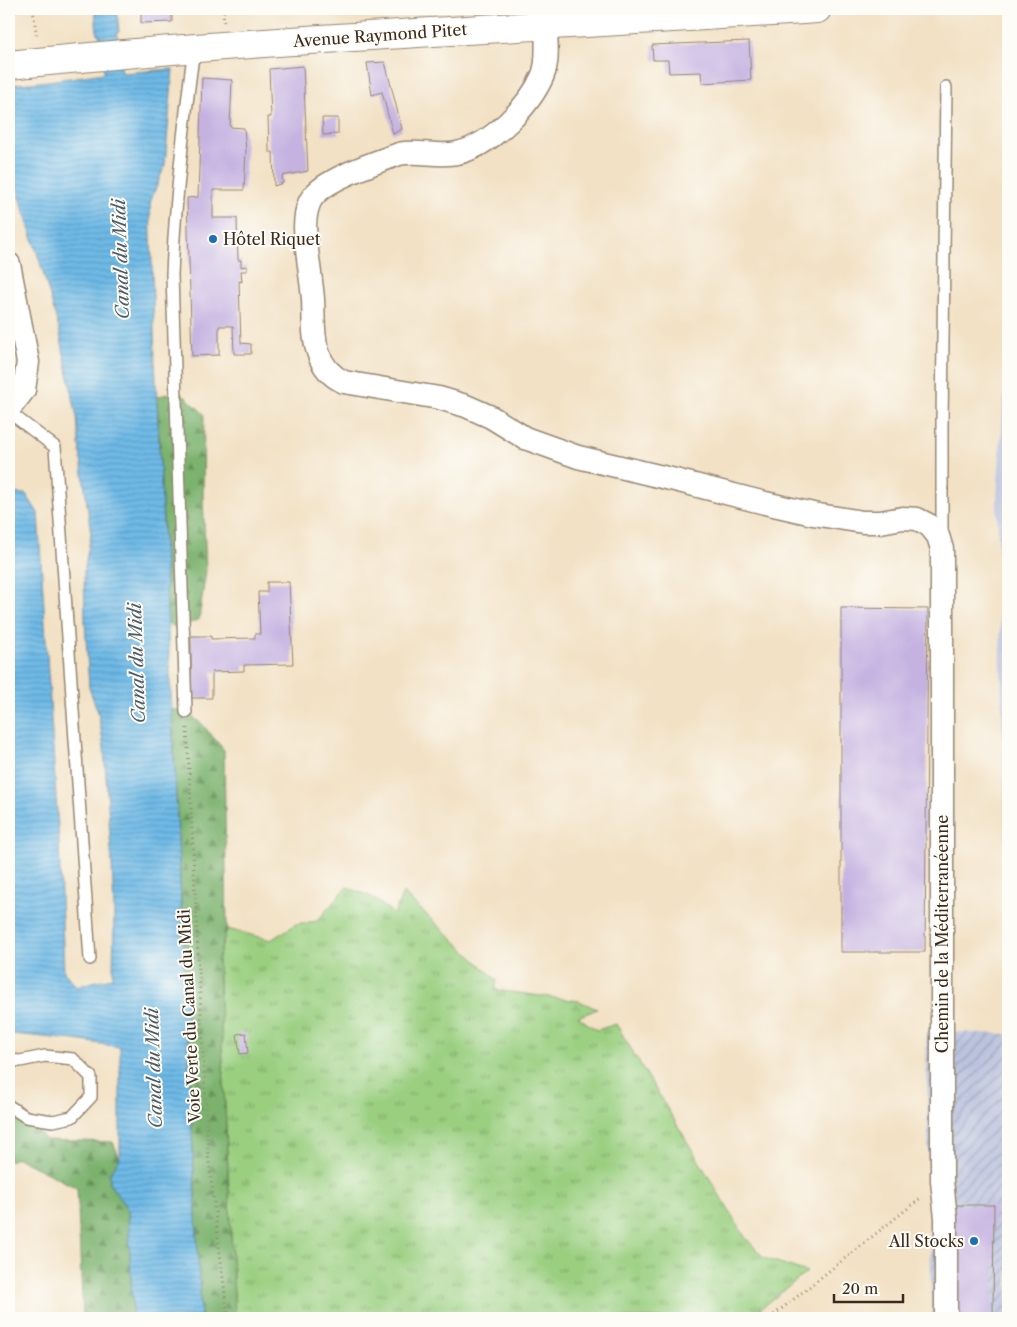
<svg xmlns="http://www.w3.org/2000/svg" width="1017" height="1327" font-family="'Libre Caslon Text',serif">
<defs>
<pattern id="industrial-furrows" width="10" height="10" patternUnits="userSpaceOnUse" patternTransform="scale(1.25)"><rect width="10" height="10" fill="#bbc3de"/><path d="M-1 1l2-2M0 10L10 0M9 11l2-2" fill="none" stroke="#999fb3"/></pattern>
<pattern id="grass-tufts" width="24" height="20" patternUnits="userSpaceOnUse" patternTransform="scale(1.25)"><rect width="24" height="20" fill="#9acf80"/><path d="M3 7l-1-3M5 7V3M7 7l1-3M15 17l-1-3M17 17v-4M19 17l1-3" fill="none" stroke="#7fa868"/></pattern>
<pattern id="forest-firs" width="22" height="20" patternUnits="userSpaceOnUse" patternTransform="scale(1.25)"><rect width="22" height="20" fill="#7bb26e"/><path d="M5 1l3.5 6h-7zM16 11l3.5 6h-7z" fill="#66915a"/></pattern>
<pattern id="water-rules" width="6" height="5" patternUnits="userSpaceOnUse" patternTransform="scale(1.25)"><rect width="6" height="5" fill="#6ebae7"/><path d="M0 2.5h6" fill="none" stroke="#5c97bb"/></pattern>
</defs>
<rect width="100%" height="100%" fill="#fdfcf7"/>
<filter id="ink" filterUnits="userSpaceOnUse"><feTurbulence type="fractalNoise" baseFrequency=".02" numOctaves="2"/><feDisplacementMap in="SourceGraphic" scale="10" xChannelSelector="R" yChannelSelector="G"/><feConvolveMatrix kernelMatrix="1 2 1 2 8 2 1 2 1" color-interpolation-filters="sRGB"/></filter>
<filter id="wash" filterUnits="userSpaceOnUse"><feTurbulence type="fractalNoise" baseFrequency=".0096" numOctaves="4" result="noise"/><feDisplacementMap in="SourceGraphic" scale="20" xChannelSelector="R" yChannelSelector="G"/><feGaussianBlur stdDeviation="1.12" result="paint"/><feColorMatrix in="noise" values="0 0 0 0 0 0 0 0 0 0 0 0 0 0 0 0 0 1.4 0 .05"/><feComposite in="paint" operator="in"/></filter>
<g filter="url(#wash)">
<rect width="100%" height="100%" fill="#f2e1c4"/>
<!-- industrial -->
<path fill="url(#industrial-furrows)" d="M926,1031L1008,1034V1318H932Z"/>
<!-- railway -->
<path fill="#bbc3de" d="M1008,335V952L997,497Z"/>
<!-- grass -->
<path fill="url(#grass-tufts)" stroke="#6a7c4f" d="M347,887L372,897L394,914L403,893L497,980L495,990L579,1001L597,1009L578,1017L597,1030L616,1024L745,1237L764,1258L807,1272L749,1318H235L218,959L227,929L271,940L296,924L317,921Z"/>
<!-- forest -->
<path fill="url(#forest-firs)" stroke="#5b6e46" d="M176,391L188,399L204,414L203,495L206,571L199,619L178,629L168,623L157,397Z
M172,709L186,712L202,724L224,750L227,929L218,959L235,1318H201Z
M9,1115L26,1117L46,1140L113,1142L120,1159L110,1172V1184L128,1210L133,1318H83L77,1188L17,1158L9,1161Z"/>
<!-- water -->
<path fill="url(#water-rules)" stroke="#547282" d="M95,9H117L119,32H117L122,73L173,69L165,165L150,203L155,360L201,1318H133L128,1210L110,1184V1173L120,1158V1047L75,1040L12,1034L9,1032V493L26,494L38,513L59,843L64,972L77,987L92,982L113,978L114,910L112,865L104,747L98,712L89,688L85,622L84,571L91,534L79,444L77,418L59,329L43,272L23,208L9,157V85L49,81L104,73L99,34H97Z"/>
<g id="blocks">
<!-- building -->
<path fill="#c5b2e1" d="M141,9H172V22L141,23Z
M749,41L751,80L702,83L701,72L669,73L668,60H653L652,45Z
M385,62L402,129L393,134L382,92L372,95L367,63Z
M303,66L308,171L282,176L283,183L274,186L273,152H269V149L268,117H271L269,69Z
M202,78L232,80L230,127L244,128L246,150L244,190H213V218H237L238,260H241V267L247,266V271H241L242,282L239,281L241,343L251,344V354H234L233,326H219V355L192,356L187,198L198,197Z
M322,118H338V134L323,135Z
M267,582H289L293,664L244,665V671L212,672V698H191V636H211V639L255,638V634H260L258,592H267Z
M841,608L928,609L925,952H841Z
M246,1033L248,1053L240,1054L237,1034Z
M954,1205H994L993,1318H954Z"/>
</g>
</g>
<g filter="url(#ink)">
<use href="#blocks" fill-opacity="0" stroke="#968671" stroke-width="1"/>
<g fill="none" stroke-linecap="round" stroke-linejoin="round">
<defs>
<path id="service" d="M9,412L55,447L90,959
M942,538V424L946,87
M186,712L172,275C175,199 184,123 194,48
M9,1060L20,1061L45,1056L73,1059L91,1077V1097L72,1117L53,1121L26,1117L9,1106"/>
<path id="minor" d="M546,25C546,41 549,60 543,75C530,106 490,146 457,153C438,157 418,150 399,154C377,162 324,179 312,198C307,205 305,218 305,227C306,251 311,275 313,299C314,316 312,335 318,352C322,365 331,376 344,382L439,398L466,406L491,417L525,438L578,457L675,480L765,503L813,514L863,522H880L903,518L917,519L929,525L938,536L942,549V1181L946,1218V1318
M9,264L28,362L24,390L9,409"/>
<path id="secondary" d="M9,65C277,37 547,27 817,9"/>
</defs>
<!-- service casing -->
<use href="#service" stroke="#968671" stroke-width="14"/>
<!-- minor casing -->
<use href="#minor" stroke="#968671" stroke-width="25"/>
<!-- secondary casing -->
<use href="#secondary" stroke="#968671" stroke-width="30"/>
<!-- path -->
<path stroke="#968671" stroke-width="3" stroke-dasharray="1 4" stroke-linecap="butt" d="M33,9L37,38
M224,22L223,13L225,9
M187,728L208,1154L228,1318
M770,1318L922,1197"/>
<!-- service -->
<use href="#service" stroke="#fff" stroke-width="11"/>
<!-- minor -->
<use href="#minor" stroke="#fff" stroke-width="22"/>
<!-- secondary -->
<use href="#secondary" stroke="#fff" stroke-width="28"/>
</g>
</g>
<!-- markers -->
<g fill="#1f6fb2" stroke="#fdfcf7" stroke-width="2">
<circle cx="213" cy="239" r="5"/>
<circle cx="974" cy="1241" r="5"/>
</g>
<g text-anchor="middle" stroke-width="4" stroke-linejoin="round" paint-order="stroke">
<!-- street labels -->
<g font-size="16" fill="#3b2a1e" stroke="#fdfcf7">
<text transform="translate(380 35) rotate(-4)" y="6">Avenue Raymond Pitet</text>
<text transform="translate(942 934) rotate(-90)" y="6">Chemin de la Méditerranéenne</text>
<text transform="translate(189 1016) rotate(-93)" y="6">Voie Verte du Canal du Midi</text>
</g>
<!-- poi labels -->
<g font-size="16" fill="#3b2a1e" stroke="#fdfcf7" text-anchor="start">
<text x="223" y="245">Hôtel Riquet</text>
<text x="964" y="1247" text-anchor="end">All Stocks</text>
</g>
<!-- water labels -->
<g font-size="18" font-style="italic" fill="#4d5c64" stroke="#fdfcf7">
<text transform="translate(121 259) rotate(-92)" y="6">Canal du Midi</text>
<text transform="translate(137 663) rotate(-92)" y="6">Canal du Midi</text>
<text transform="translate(154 1068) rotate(-92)" y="6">Canal du Midi</text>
</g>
</g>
<!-- margin -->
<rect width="1017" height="1327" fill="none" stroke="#fdfcf7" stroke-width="30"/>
<!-- scale -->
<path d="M834 1294v8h69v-8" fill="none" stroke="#3b2a1e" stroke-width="2.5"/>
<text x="842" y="1294" font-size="15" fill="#3b2a1e" stroke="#fdfcf7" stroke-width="4" paint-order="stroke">20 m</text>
</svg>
